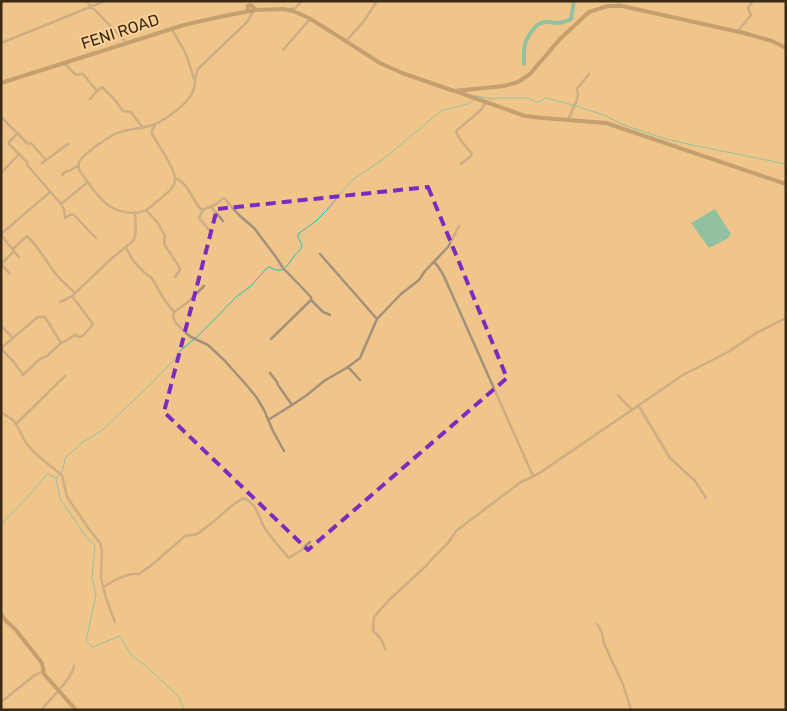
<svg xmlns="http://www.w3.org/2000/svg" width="787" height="711" font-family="Rubik,sans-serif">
<rect width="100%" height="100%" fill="#f0c58b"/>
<!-- water -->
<path fill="#1fbdbc" d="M715,209L731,234L727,239L709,248L691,223Z"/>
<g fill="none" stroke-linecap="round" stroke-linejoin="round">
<!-- stream -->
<path stroke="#1fbdbc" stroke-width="1" d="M476,96L493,99L499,98H527L536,102H539L546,98L577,106L603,115L627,126L666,139L692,145L786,164
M56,478L63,470L65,458L82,443L101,431L151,384L174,360L181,350L198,336L237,296L250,287L266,269L269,267L276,270H283C288,265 291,261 294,256C301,249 305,247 298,238V234L316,221L327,210L350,182L387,156L441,111L468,104L473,100
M1,527L5,520L33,491L47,474L56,478L60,499L87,538L95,545L92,577L96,595L86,641L93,647L120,636L131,655L147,667L178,696L184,710"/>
<!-- river -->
<path stroke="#1fbdbc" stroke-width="4" d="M524,64C524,50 523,42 532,31C536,26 538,23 545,22C549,21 552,23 556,23C561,23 567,21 571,19L574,1"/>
<!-- street -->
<path stroke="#a3917a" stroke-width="2.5" d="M86,1L126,42
M617,5L621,1
M289,9L295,8L302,1
M172,29L186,54L194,79
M738,31L751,15L748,8L753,1
M347,40L364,21L377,1
M1,43L105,1
M283,50L310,19
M64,63L76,75L81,74H83L97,91
M90,99L97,91L102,87L115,100L123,111L131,112L143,128
M1,117L28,144L31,143L46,160
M568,120L576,102L578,95L577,89L589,74
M155,125L152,131V134C157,143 175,168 175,178C176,187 166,194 160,199C156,202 152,206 148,209C137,216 119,213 108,205C97,197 89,183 81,173C79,170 78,166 79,162C83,154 107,138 115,134C133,126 148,131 166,118C175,112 189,102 193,91C196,84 194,78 198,69L247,22L253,12
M18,133L9,142V144L27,162L28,166L61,204L64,209L65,218L72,214L74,215L96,238
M42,163L68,144
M461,164L471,156L472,154L459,138L456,131L481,110L486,102
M1,173L19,154
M62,175L66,171H69L79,165
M175,178C189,183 192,201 202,210
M61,204L88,182
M211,207L223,221
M146,210L158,223L165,236L164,244L180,268V270L175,277
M210,231L199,218C203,208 203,210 212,206C216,205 220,200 224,198L239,215L254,228L276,257L283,268L311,297V300L271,339
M1,234L50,192
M1,235L19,257
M126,247C131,258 132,260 141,269C145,273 145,275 151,277L164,299L174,312L173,317L176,323L186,333L191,337L208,345L225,361L249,388L257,398L264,410L273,431L284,451
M13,249L27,236C38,246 46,261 55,273C60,280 68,286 75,293
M320,254L377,319
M434,262C443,270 446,282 451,292L533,476
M1,264L14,251
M1,264L10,274
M311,300L323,312L330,315
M60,302L67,299L72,296L111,259L133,241C138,233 135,222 135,212
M174,312L188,302L204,286
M1,326L13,338
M1,348L38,317H45L61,343
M1,349L14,362L23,375L40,359L47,356L61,343L69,339L74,335L80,337L84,335L93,324L72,296
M348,367L360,380
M664,388L681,376L728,352L758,332L786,318
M618,395L632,410
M292,405L307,395L324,381L348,367L360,358L377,319L401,294L419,280L425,271L448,247L459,226
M638,405L670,458L695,481L706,498
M1,412L13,420L17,426L26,443L32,450L44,461L62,475L67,497L89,529L100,543L102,551L101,578L106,598L115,622
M268,420L292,405L278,385L277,382L270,373
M16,424L65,376
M103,587L119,578L131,574H139L153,564L185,536L197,534L213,522L229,508L243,498C258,503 258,519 266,530C273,540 281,549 289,558L301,550L310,542
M597,624L602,633L604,643L610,657L623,684L631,710
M385,649C383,640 379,636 373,631L374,617L388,601L427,565L431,560L448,543L456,531L521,482L538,474L664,388
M1,702L35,675L43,671
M41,710C50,699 72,679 74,666"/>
<!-- secondary -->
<path stroke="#8e7450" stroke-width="4" d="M254,9L253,11H250L248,10V6L251,5L254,8
M254,10L283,9L293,11L309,18L333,33L380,63L402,73L454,91L504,86L518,82L530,74L560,39L589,12L608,6H622L744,33L772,41L786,48
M1,83L184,25L219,17L250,11
M455,91L525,116L543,118L606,123L786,184
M1,614L6,621L15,629L42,663L44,674L76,710"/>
</g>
<!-- marked area -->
<path d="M0 0H787V711H0ZM428,187L507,378L308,550L164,412L217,209Z" fill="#f0c58b" fill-opacity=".55" fill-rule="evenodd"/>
<path fill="none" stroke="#7b2cbf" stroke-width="4" stroke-dasharray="10 6" stroke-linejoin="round" d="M428,187L507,378L308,550L164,412L217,209Z"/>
<g text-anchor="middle" stroke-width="4" stroke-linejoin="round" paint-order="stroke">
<!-- street labels -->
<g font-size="16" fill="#3b2a13" stroke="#fdd298">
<text transform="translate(120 31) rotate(-18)" y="6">FENI ROAD</text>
</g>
</g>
<!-- border -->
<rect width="787" height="711" fill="none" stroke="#3b2a13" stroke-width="5"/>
</svg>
